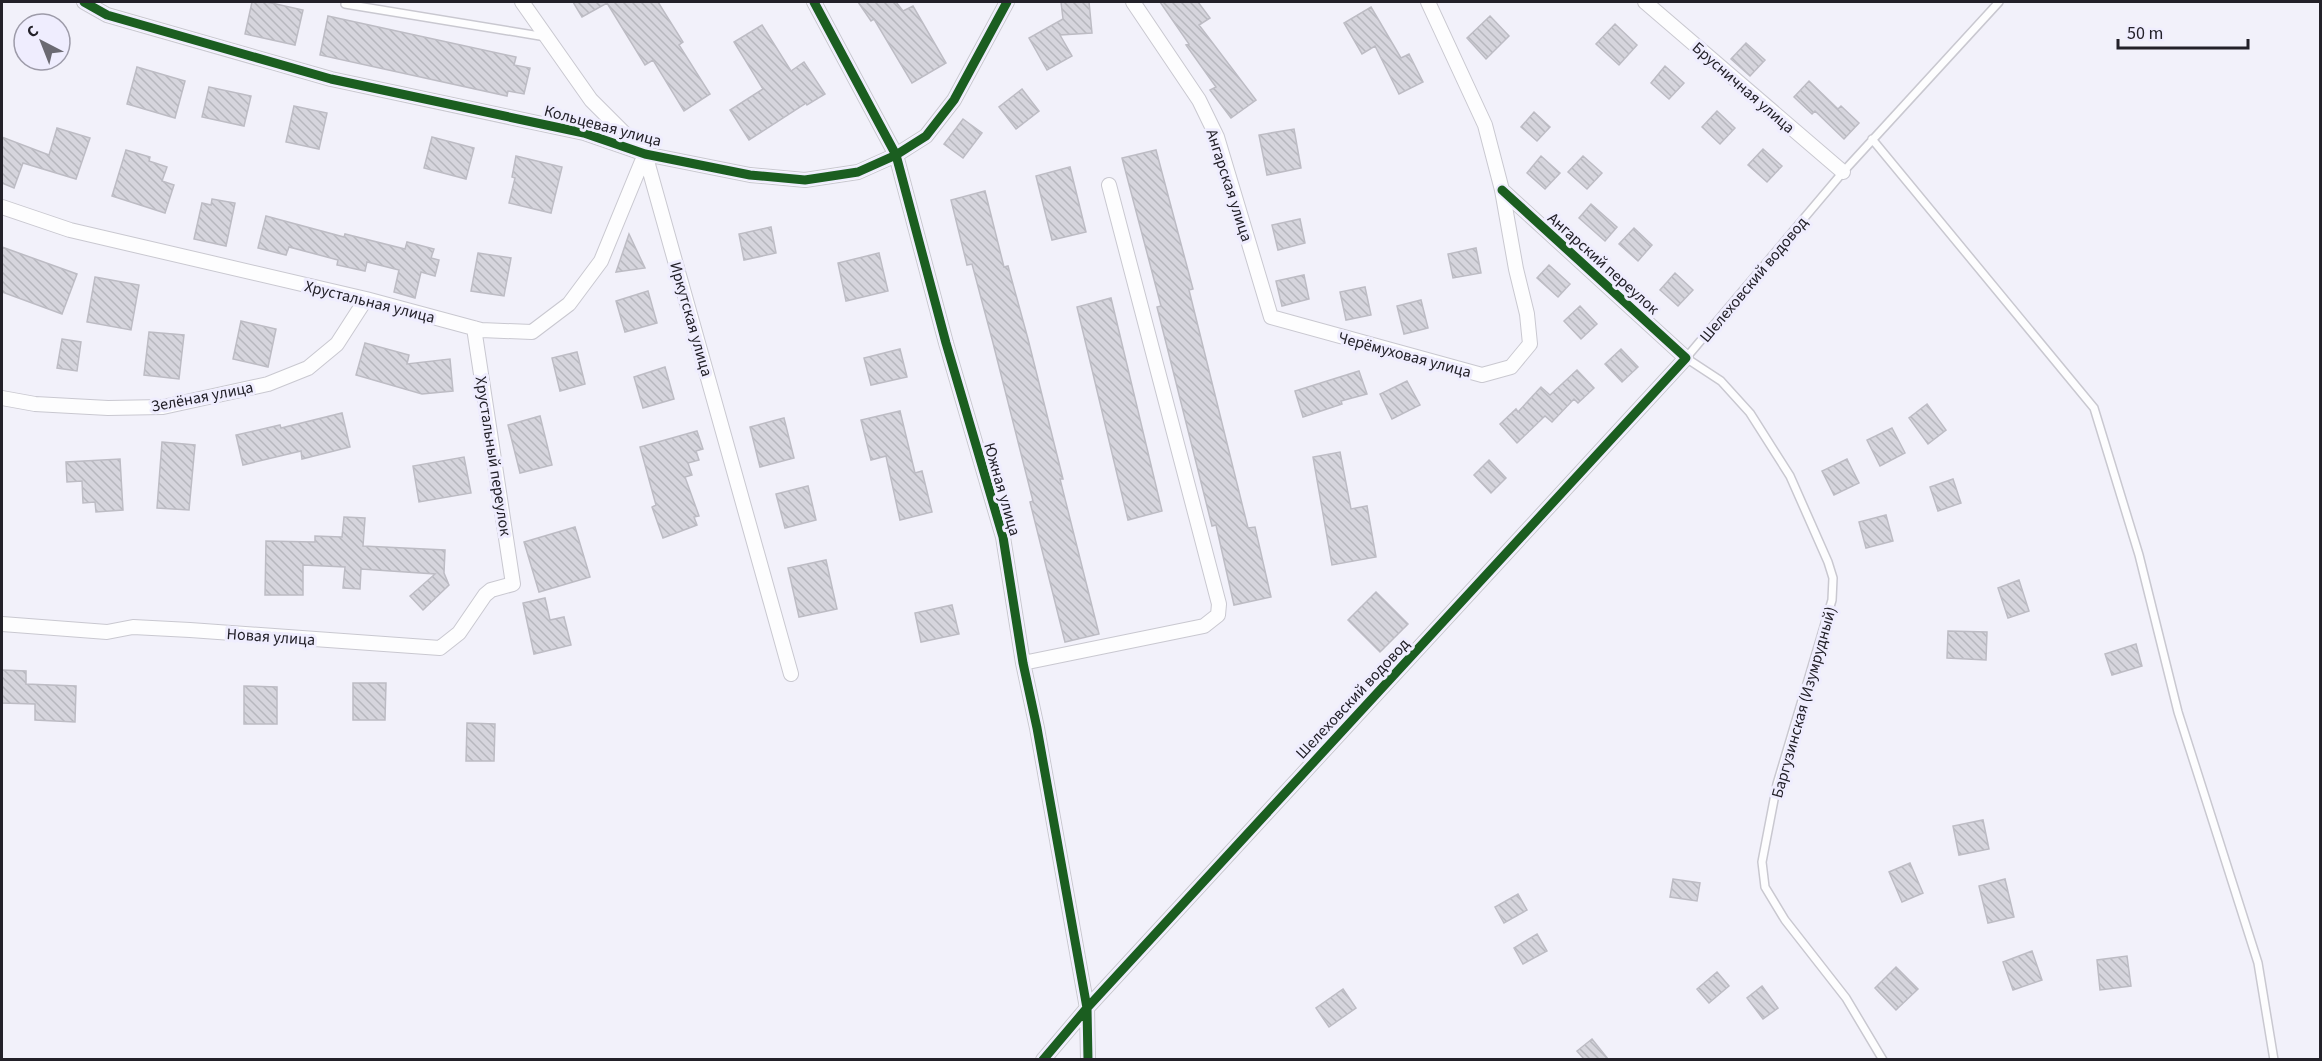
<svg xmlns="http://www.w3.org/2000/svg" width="2322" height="1061" font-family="'Source Sans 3',sans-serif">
<defs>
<pattern id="building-back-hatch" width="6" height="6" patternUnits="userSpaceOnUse" patternTransform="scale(1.5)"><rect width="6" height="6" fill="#d6d5dd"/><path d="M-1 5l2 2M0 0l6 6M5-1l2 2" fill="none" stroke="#b7b7be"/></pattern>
</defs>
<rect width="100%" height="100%" fill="#f2f1fa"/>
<!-- building -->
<path fill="url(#building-back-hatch)" stroke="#bdbcc4" stroke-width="1.5" d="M252,2H267L303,10L295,45L245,34Z
M573,2H658L683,42L679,45L710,94L684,111L653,60L645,65L607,3L582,17Z
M858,2H896L903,11L913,6L946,63L912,83L874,19L871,21Z
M1061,2H1089L1092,33L1060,35L1072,56L1047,70L1029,38L1063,19Z
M1160,2H1198L1210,18L1199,25L1256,100L1231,118L1210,90L1216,87L1186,45L1189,44Z
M1371,7L1401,58L1409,54L1423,82L1399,94L1375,46L1362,54L1344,23Z
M328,16L516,57L514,65L530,68L524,94L508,91L507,96L320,55Z
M1490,16L1509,36L1486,59L1467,38Z
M1615,24L1637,45L1619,65L1596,44Z
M762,25L791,71L804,62L825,94L807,105L806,103L749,140L730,110L763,89L734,42Z
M1746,43L1765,60L1750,76L1731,59Z
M1665,66L1684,83L1669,99L1651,83Z
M137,67L185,81L175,118L127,104Z
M1809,81L1838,109L1841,106L1859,123L1844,139L1815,111L1812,114L1794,97Z
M209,87L251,96L244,126L202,117Z
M1022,89L1039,111L1016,129L999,107Z
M294,106L327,113L319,149L286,142Z
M1717,111L1735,128L1720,144L1702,127Z
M1534,112L1550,127L1537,141L1521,127Z
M963,119L982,133L963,158L944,144Z
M57,128L90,138L76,179L23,163L14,188L2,183V137L49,155Z
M1294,129L1301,168L1267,175L1259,135Z
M432,137L474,148L466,179L424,168Z
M1763,149L1782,166L1767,182L1748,165Z
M126,150L150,157L149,161L167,167L162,181L174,185L165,213L112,196Z
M1156,150L1193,289L1189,290L1248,528L1255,527L1271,597L1234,605L1216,525L1212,526L1157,307L1161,306L1122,158Z
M516,156L562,167L551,213L509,203L515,178L512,177Z
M1541,156L1560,173L1545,189L1527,173Z
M1583,156L1602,173L1587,189L1568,172Z
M1070,167L1086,232L1052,240L1036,176Z
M985,191L1004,267L1008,266L1028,339L1063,479H1060L1099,634L1065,642L1030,502L1033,501L992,339L972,264L967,265L951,200Z
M212,199L235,203L226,246L194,239L202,203L211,205Z
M1591,204L1617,227L1605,241L1579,218Z
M266,216L344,237L345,234L405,249L407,242L434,249L431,258L439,260L435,276L421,272L415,298L394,292L399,270L367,262L365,271L337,265L338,260L289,247L286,255L258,248Z
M1300,219L1305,243L1278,250L1272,225Z
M771,227L776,253L744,260L739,234Z
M1634,228L1652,245L1638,261L1619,244Z
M629,234L645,268L616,272Z
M2,247L77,274L62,314L2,292Z
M1476,248L1481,273L1453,278L1448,254Z
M478,253L511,258L504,296L471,291Z
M879,253L888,291L846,301L838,263Z
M1549,265L1570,284L1558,297L1537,278Z
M1675,273L1693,290L1678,306L1660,290Z
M1304,275L1309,299L1282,306L1276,281Z
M95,277L139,285L131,330L87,322Z
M1365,287L1371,315L1346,320L1340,292Z
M648,291L657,323L625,332L616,301Z
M1111,298L1162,511L1128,520L1077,307Z
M1421,300L1428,328L1404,334L1397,306Z
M1580,306L1597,324L1581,339L1564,321Z
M241,321L276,329L268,367L233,359Z
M149,332L184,335L179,379L144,375Z
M62,339L81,342L77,371L57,368Z
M365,343L409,355L407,364L450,359L453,391L422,394L356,375Z
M900,349L907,377L871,385L864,358Z
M1621,349L1638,367L1622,382L1605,364Z
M577,352L585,384L560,391L552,358Z
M665,367L674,399L643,408L634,377Z
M1577,370L1594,388L1578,403L1574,399L1552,422L1545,416L1517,443L1500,424L1516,409L1518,412L1541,387L1550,395Z
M1359,371L1367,394L1341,401L1342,404L1303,417L1295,391Z
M1407,381L1420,405L1392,419L1380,394Z
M1927,404L1946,430L1928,444L1909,418Z
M900,411L915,473L922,471L932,512L900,520L886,456L871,460L861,420Z
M342,413L350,447L302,459L301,451L243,465L236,435L280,425L281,428Z
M540,416L552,465L520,473L508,425Z
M784,418L794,458L760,467L750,427Z
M1892,428L1905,453L1880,466L1867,440Z
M697,431L703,449L696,451L699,460L688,463L692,475L685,477L699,516L694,517L697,525L663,538L652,507L656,505L640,447Z
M162,442L195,445L189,510L157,508Z
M1340,452L1351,509L1367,506L1376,557L1332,565L1313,457Z
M464,457L471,493L419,502L413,466Z
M120,459L123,510L96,512L95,502L83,503L82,481L67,482L66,462Z
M1847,459L1859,483L1834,495L1822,471Z
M1489,460L1506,478L1491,493L1474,475Z
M1953,479L1961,503L1938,511L1930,487Z
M808,486L816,520L785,528L776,494Z
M1886,515L1893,541L1866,548L1859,522Z
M344,517L365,518L363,546L445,550L444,573L449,585L423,610L410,596L435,574L361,569L360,589L343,588L345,567L303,565V595H265L266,541L315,542V536L342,537Z
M575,527L590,577L539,592L524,542Z
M826,560L837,609L799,617L788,568Z
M2019,580L2029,611L2008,618L1998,588Z
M1376,592L1408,624L1380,652L1348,620Z
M545,598L550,620L564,617L571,645L534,654L523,603Z
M952,605L959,634L921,642L915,613Z
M1948,631L1987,632L1986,660L1947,658Z
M2136,644L2142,666L2112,675L2105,654Z
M2,670L26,671V684L76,686L75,722L35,720V704L2,703Z
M353,683H386L385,720H353Z
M244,686L277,687V724H244Z
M467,723L495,724L494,761H466Z
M1983,820L1989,849L1959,855L1953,826Z
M1910,863L1923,893L1902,902L1889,872Z
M1673,879L1700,883L1697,901L1670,897Z
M2005,879L2014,917L1988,923L1979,886Z
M1518,894L1527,910L1504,923L1495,907Z
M1537,934L1547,951L1523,964L1514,948Z
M2032,951L2042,980L2013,990L2003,962Z
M2127,956L2131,986L2100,990L2097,960Z
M1896,967L1918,989L1896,1010L1875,988Z
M1717,972L1729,986L1709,1003L1697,989Z
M1762,986L1778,1008L1763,1019L1747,998Z
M1343,989L1356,1008L1329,1027L1316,1008Z
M1592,1039L1608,1059H1584L1577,1051Z"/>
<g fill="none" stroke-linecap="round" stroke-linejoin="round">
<defs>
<path id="service" d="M345,4L546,37
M1872,139L2094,408L2139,555L2178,712L2258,963L2274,1060
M1883,1060L1846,998L1785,920L1765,887L1762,862L1777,784L1832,600L1833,578L1828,562L1790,476L1750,413L1721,381L1686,358L1843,172L1999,2"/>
<path id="minor" d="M84,2L107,15L331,79L584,133L645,154L750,175L805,180L858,172L896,155L926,136L954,100L1007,2
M522,2L591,100L645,154L791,674
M814,2L896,155L946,343L1003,537L1023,663L1037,728L1087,1008L1088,1060
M1133,2L1199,100L1217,137L1271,317L1482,375L1511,367L1530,344L1527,314L1516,269L1502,190L1485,125L1428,2
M1645,2L1843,172
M2,207L70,230L366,299L481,330L532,332L569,304L601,261L645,154
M2,398L35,404L108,408L163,407L268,384L308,368L337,344L366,299
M2,624L107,632L133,627L190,630L440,648L459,633L485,595L491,590L513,584L474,328
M1023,663L1204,626L1218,615L1219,604L1109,185
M1043,1060L1087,1008L1686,358L1502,190"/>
</defs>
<!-- service casing -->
<use href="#service" stroke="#c9c8d0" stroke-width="10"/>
<!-- minor casing -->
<use href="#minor" stroke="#c9c8d0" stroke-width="16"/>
<!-- service -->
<use href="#service" stroke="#fdfdfe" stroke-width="7"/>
<!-- minor -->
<use href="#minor" stroke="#fdfdfe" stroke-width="14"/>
<defs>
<path id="cycleway" d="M84,2L107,15L331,79L584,133L645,154L750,175L805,180L858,172L896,155L926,136L954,100L1007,2
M814,2L896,155L946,343L1003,537L1023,663L1037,728L1087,1008L1088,1060
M1043,1060L1087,1008L1686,358L1502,190"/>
</defs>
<!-- cycleway casing -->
<use href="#cycleway" stroke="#efedfe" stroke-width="13"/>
<!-- cycleway -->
<use href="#cycleway" stroke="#1b5e20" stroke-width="9"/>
</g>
<g text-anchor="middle" stroke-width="6" stroke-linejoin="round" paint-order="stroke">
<!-- street labels -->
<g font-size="16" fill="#232129" stroke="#efedfe">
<text transform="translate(1744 87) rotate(41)" y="6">Брусничная улица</text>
<text transform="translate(603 125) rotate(15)" y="6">Кольцевая улица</text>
<text transform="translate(1230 185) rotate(72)" y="6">Ангарская улица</text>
<text transform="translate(1604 263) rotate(42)" y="6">Ангарский переулок</text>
<text transform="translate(1753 279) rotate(-50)" y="6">Шелеховский водовод</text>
<text transform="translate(370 301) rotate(14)" y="6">Хрустальная улица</text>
<text transform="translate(692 319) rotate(74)" y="6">Иркутская улица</text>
<text transform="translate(1405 354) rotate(15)" y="6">Черёмуховая улица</text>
<text transform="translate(202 396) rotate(-11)" y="6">Зелёная улица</text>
<text transform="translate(494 456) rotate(81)" y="6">Хрустальный переулок</text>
<text transform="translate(1003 489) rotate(74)" y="6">Южная улица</text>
<text transform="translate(271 636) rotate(4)" y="6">Новая улица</text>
<text transform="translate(1352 698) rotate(-47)" y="6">Шелеховский водовод</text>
<text transform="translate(1803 702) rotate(-74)" y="6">Баргузинская (Изумрудный)</text>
</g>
</g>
<!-- border -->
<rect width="2322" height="1061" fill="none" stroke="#232129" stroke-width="6"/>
<!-- north arrow -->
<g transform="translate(42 42) rotate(318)"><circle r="28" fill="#efedfe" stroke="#9d9ba9" stroke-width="1.5"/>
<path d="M0-4.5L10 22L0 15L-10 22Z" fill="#6b6a72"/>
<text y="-9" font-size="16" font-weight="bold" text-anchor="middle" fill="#232129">С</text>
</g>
<!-- scale -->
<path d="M2118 39v9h130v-9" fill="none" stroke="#232129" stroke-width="3"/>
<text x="2127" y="39" font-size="18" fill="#232129" stroke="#efedfe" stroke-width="4.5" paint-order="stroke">50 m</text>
</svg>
